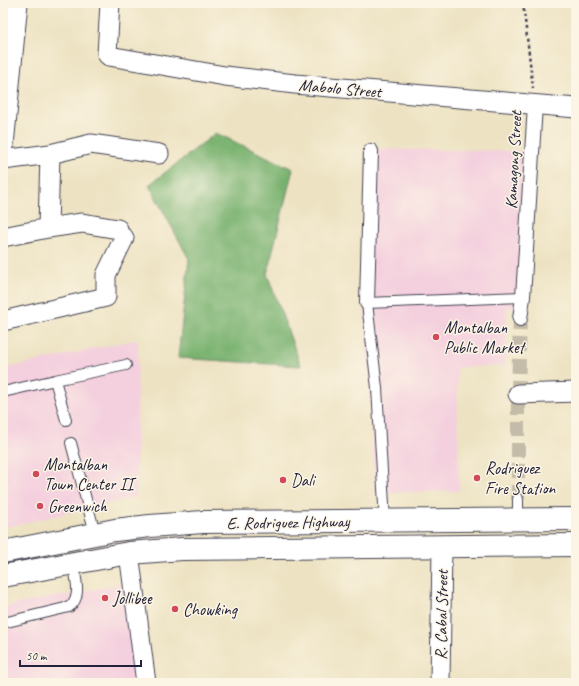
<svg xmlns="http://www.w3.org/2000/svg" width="579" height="686" font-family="Caveat,sans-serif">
<rect width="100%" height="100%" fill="#fcf5e5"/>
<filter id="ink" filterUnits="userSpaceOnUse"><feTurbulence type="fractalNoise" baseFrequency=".025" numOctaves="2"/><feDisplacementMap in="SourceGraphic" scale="8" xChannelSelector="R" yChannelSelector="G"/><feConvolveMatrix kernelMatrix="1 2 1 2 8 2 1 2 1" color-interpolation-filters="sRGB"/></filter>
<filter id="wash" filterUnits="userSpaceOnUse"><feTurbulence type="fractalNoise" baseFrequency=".012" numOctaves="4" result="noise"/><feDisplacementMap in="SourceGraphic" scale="16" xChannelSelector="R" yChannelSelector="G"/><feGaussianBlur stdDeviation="0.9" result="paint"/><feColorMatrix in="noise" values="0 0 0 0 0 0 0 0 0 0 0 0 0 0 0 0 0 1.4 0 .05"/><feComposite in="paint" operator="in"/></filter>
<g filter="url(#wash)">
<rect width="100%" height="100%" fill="#ede3c3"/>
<!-- built -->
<path fill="#f4cfde" d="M368,149L524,151L520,308H507L505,366L457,367L459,491L375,493L364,302Z
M138,339L136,497L3,528V369Z
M128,583L143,683H3V607Z"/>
<!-- forest -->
<path fill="#79b270" stroke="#4e6a56" d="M216,133L293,169L267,274L301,366L178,358L189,259L149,185Z"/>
</g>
<g filter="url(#ink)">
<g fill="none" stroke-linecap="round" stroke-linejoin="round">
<!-- pedestrian-tunnel -->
<path stroke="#c4bca8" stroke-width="14" stroke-dasharray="14 7" stroke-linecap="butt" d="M518,499V394L520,319"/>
<defs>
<path id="service" d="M55,380L126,365
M3,392L55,380L66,420
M71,443L95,533
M518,520V499
M385,521L377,388L367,303L523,297
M3,623L69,607C83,597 75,577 73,562"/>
<path id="pedestrian" d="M367,303L371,151
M520,319L523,297L535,105"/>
<path id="minor" d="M110,3L107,54L109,56L225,76L295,84L576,108
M3,155L18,3
M3,160L50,154L91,144L159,154
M48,228L50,154
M3,237L48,228L82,223L118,229
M3,321L106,297V275L124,238
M518,394L576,392
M129,553L146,683
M440,683L442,547"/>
<path id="primary" d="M3,552L115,530L150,526L203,522L576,519
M3,576L129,553L182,549L576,545"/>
</defs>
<!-- service casing -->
<use href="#service" stroke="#403f4f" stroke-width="12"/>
<!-- pedestrian casing -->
<use href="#pedestrian" stroke="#403f4f" stroke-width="16"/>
<!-- minor casing -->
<use href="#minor" stroke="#403f4f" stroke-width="21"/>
<!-- primary casing -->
<use href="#primary" stroke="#403f4f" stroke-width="24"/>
<!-- path -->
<path stroke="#403f4f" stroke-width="2.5" stroke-dasharray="3 3" stroke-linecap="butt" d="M523,3L533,88"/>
<!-- service -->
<use href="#service" stroke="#fff" stroke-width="10"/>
<!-- pedestrian -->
<use href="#pedestrian" stroke="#fff" stroke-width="14"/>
<!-- minor -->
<use href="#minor" stroke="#fff" stroke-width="19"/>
<!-- primary -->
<use href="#primary" stroke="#fff" stroke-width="22"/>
</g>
</g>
<!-- markers -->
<g fill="#d1495b" stroke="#fcf5e5" stroke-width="1.5">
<circle cx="436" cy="337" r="4"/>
<circle cx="36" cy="474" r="4"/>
<circle cx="477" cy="478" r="4"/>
<circle cx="283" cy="480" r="4"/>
<circle cx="40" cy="506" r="4"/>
<circle cx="105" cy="598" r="4"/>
<circle cx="175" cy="609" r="4"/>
</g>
<g text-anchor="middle" stroke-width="3" stroke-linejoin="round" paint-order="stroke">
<!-- street labels -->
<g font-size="17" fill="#22223b" stroke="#fcf5e5">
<text transform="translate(340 88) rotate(5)" y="6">Mabolo Street</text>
<text transform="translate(513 160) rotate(-87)" y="6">Kamagong Street</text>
<text transform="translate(288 522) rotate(-1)" y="6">E. Rodriguez Highway</text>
<text transform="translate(441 615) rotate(-89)" y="6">R. Cabal Street</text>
</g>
<!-- poi labels -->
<g font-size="17" fill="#22223b" stroke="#fcf5e5" text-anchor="start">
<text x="444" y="333">Montalban<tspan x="444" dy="20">Public Market</tspan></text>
<text x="44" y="470">Montalban<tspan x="44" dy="20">Town Center II</tspan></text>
<text x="485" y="474">Rodriguez<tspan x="485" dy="20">Fire Station</tspan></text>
<text x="291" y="486">Dali</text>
<text x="48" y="512">Greenwich</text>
<text x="113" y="604">Jollibee</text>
<text x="183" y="615">Chowking</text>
</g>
</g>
<!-- margin -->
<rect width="579" height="686" fill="none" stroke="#fcf5e5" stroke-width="16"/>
<!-- scale -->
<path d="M20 660v6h121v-6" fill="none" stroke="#22223b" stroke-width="2"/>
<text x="26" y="660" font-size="12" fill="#22223b" stroke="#fcf5e5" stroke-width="3" paint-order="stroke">50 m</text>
</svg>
